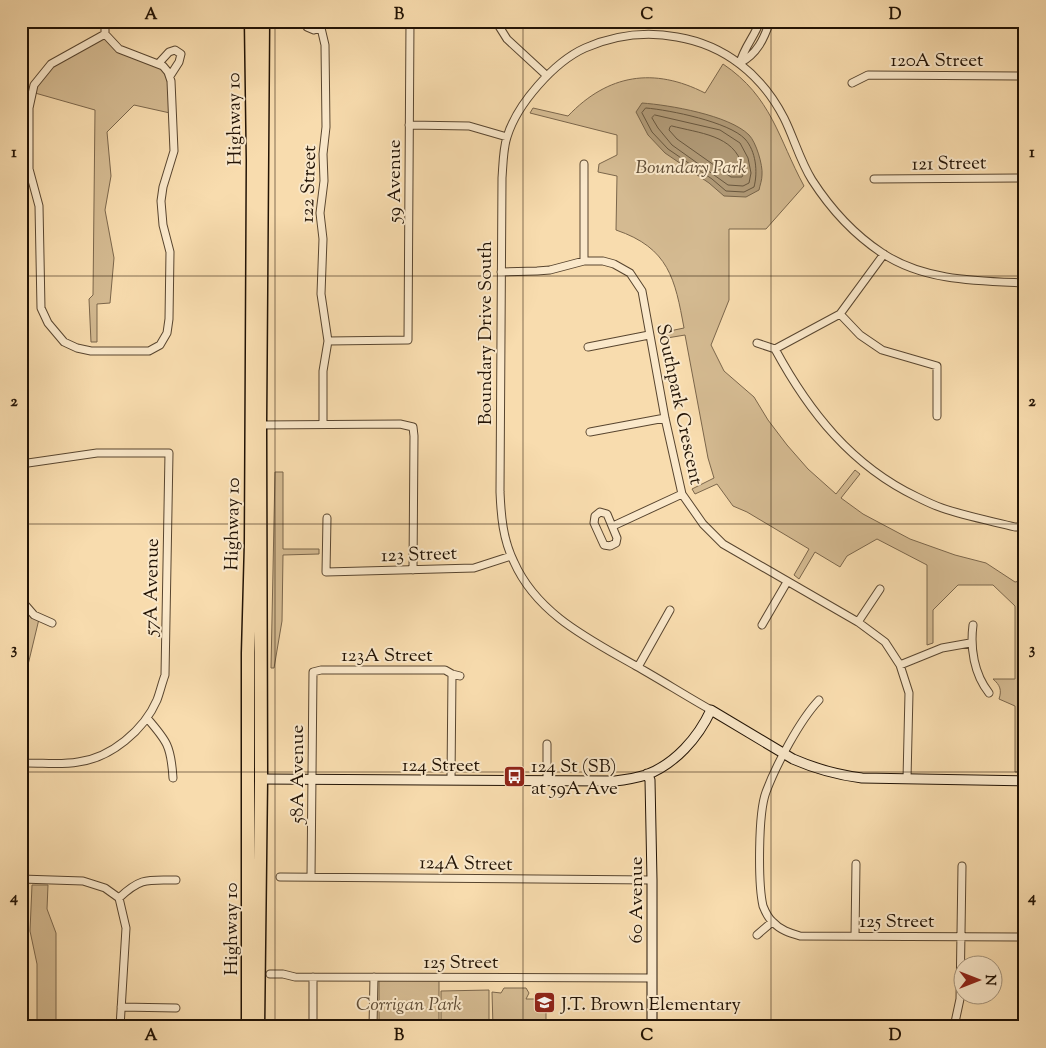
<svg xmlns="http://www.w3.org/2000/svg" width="1046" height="1048" font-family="'Sorts Mill Goudy',serif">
<rect width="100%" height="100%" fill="#f8dcae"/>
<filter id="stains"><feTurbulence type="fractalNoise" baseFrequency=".004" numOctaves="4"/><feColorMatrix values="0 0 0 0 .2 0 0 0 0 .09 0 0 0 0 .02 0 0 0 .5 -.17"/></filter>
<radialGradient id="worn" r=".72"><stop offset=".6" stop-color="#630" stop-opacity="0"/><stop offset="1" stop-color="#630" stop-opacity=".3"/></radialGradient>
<!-- green -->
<path fill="#d4ba91" stroke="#7b664b" d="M104,36L117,51L161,68C171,80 169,98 170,113L134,105L107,132L111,176L105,210L114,258L110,303L97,304V342H91L89,299L93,295L95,110L35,93C43,63 80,50 104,36Z
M723,64C772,97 778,138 804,186L766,229H729V300L711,345L724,371L754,397L768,420L787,445L808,469L836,494L855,470L860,474L841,498L863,514L910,539L955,555L986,563L1015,582L1025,580V772H1015V706L999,699C1002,690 1000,685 993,679H1015V606L993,585H958L933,610V643L927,645V565L877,539L847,556L840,567L815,552L799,579L794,575L809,549L747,512L733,506L717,484L695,494L692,489L714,478L708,458L685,335L661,339L660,333L684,328C675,279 669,248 616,230L617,176L598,172L599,164L617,155V135L530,113L533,108L568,116C608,74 654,67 705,93Z
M275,472H283V549H319V554L283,555L282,621L274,668H271Z
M21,604L39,619L21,694Z
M32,885H48L47,909L56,933V1027H37V964L30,931Z
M379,979L439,980V1027H379Z
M504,988H526L529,993L526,999H546V1027H493L492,992L501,993Z
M489,990V1027H441V991Z"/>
<!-- water -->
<path fill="#af9875" stroke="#776348" d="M642,103C669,105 729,115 749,135C756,142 763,165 762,175C762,180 760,185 759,190L746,197L724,196L709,183L665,153L648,135L636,112Z"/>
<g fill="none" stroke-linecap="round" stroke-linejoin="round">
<!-- shore -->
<path stroke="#68563d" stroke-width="1" d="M646,108C670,110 729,122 745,139C756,151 758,172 754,187L744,192L726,191L712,179L668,149L652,132L642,113Z
M655,115L720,130L740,143L748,158L751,173L749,183L743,186L728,185L672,145L658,128L652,118Z
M672,126C698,133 735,135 742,166C743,170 744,173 742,177H731L677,139L669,130L670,127Z"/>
<defs>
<path id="street" d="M105,21V34L119,49L163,66L168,72L171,81L174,151L163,187L161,201L163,225L170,252L169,319L167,333L160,345L149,351H91L77,348L64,342L48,323L41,308L39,206L29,169V108L34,85L51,64L105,34
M305,21L307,27L314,30L321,28L326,21
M497,23L507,39L546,75
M321,28L325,45L326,127L323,154L324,181L320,213L323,239L321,294L328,341L323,371V424
M740,63C757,54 764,39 770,21
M740,63C744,47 755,36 760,21
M158,64L169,52L175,50L181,54L179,62L170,76
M852,83L868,75L1025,76
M409,125L469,126L507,137
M584,164V261
M874,179L1025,178
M884,254L840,314L775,349C809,412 852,466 917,497C925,501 933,505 942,508C965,516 991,521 1015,527H1023L1025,521
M501,272L537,271L550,270L584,261H603L614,264L630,273L642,291L665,418L682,494L703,524L723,544L858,622L885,642L900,665L909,693L907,779
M840,314L860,335L882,350L937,366V416
M328,341L408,340L410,21
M757,343L775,349
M588,347L649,335
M260,425L400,424L413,427L414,436L413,570
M590,432L665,418
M21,466L28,463L97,453H169L165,675C162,683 160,692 157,700C144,730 111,758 78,762C62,765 45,763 28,763L21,761
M600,512L607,514L617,538L616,543L610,546L604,545L594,523L595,516Z
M327,518L326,572L474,568L511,556
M613,526L682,494
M21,600L34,615L52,623
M858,622L880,589
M762,625L787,582
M973,625C970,648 974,674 989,693
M900,665L942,648L970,643
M638,667L670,610
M819,700C800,720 776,765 766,792C758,813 758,884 763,906C765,911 769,919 773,922C780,930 790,933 800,936L1025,937
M711,710C686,696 661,680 636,666C589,639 537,614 514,562C503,540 501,516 500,492L502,178C503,165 503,149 507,137C517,104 554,62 585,48C615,35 645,31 677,37C725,45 762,75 784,118C794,138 800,161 812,180C830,208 855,235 882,253C924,281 977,281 1025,283
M147,718C167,741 171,746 173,778
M451,780L452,674
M547,781V744
M280,877L652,880
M311,877L313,672L321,670H445L452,674L460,676
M21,879L83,881L105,888L119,898C141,877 148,880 176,880
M119,898L126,928L120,1027
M757,935L772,922
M855,936L856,864
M270,974H283L295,977L652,978
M121,1007L176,1008
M313,1027V977
M373,1027L374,977
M743,1027V1024L842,1027
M954,1027L960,999L962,866"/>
<path id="secondary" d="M647,774L650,780L652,880V1027
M261,779L615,781C625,780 636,778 646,775C675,764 698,738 711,710L793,759C816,769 838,775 862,778L1025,781"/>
<path id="highway" d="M248,1027V653L251,544L253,161L251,21
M258,1027L261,779L260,425L263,21"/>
</defs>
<!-- street casing -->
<use href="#street" stroke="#58452f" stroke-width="9"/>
<!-- secondary casing -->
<use href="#secondary" stroke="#221305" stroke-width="11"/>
<!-- highway casing -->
<use href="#highway" stroke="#221305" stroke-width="15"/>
<!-- street -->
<use href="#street" stroke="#fae8ca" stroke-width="7"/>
<!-- secondary -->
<use href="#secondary" stroke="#fae8ca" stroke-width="9"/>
<!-- highway -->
<use href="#highway" stroke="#f8dcae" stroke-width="12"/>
</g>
<!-- grid -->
<path fill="none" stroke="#221305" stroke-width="1" stroke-opacity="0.55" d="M275,21V1027M523,21V1027M771,21V1027M21,276H1025M21,524H1025M21,772H1025"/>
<!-- icons -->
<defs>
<symbol id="bus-square" viewBox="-11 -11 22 22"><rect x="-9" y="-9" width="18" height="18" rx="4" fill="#8f2418" stroke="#fae8ca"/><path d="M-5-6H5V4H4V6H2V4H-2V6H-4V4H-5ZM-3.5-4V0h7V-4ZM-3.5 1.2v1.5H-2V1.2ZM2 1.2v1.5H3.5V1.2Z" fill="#fff"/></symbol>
<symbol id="school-square" viewBox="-11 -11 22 22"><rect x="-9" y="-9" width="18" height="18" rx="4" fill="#8f2418" stroke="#fae8ca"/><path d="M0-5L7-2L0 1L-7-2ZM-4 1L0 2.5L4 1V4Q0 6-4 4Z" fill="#fff"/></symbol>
</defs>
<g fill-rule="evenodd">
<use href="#bus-square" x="502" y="764" width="25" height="25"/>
<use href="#school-square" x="532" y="990" width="25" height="25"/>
</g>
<g text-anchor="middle" stroke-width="4" stroke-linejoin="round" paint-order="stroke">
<!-- street labels -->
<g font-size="19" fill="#221305" stroke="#fae8ca">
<text x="937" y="66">120A Street</text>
<text transform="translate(233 119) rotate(-91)" y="7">Highway 10</text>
<text transform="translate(949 162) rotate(-1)" y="7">121 Street</text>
<text transform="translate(393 181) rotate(-90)" y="7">59 Avenue</text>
<text transform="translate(307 184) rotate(-88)" y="7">122 Street</text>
<text transform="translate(484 333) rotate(-90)" y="7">Boundary Drive South</text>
<text transform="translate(681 404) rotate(78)" y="7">Southpark Crescent</text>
<text transform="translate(231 524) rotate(-89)" y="7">Highway 10</text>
<text transform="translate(419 553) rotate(-2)" y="7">123 Street</text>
<text transform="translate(150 587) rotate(-89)" y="7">57A Avenue</text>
<text x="387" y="661">123A Street</text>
<text x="441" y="771">124 Street</text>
<text transform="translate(296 774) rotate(-90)" y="7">58A Avenue</text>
<text transform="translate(466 862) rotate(1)" y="7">124A Street</text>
<text transform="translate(635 900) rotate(-90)" y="7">60 Avenue</text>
<text x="897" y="927">125 Street</text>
<text transform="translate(230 929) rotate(-90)" y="7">Highway 10</text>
<text x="461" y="968">125 Street</text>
</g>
<!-- park labels -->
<g font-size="19" font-style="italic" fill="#604d36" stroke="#fae8ca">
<text x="691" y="173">Boundary Park</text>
<text x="409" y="1010">Corrigan Park</text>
</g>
<!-- poi labels -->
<g font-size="19" fill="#221305" stroke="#fae8ca" text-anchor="start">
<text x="531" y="772">124 St (SB)<tspan x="531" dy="22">at 59A Ave</tspan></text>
<text x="561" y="1010">J.T. Brown Elementary</text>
</g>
</g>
<!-- margin -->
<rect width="1046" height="1048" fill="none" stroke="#f8dcae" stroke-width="55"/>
<!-- north arrow -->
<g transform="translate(978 980) rotate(90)"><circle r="24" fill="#fae8ca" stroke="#a4937b"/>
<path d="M0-4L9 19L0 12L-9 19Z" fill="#8f2418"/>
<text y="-8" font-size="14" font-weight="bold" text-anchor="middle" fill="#221305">N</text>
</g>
<rect x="28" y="28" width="990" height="992" fill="none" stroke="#221305" stroke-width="2"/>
<g font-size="16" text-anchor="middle" font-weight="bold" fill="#221305">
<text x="151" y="19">A</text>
<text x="399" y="19">B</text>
<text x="647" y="19">C</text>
<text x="895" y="19">D</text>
<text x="14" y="157">1</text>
<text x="1032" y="157">1</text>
<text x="14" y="406">2</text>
<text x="1032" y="406">2</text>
<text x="14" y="654">3</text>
<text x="1032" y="654">3</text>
<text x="14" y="902">4</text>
<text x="1032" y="902">4</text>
<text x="151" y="1040">A</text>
<text x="399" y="1040">B</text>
<text x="647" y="1040">C</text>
<text x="895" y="1040">D</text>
</g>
<rect width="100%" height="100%" filter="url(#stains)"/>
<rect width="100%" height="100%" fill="url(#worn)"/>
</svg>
